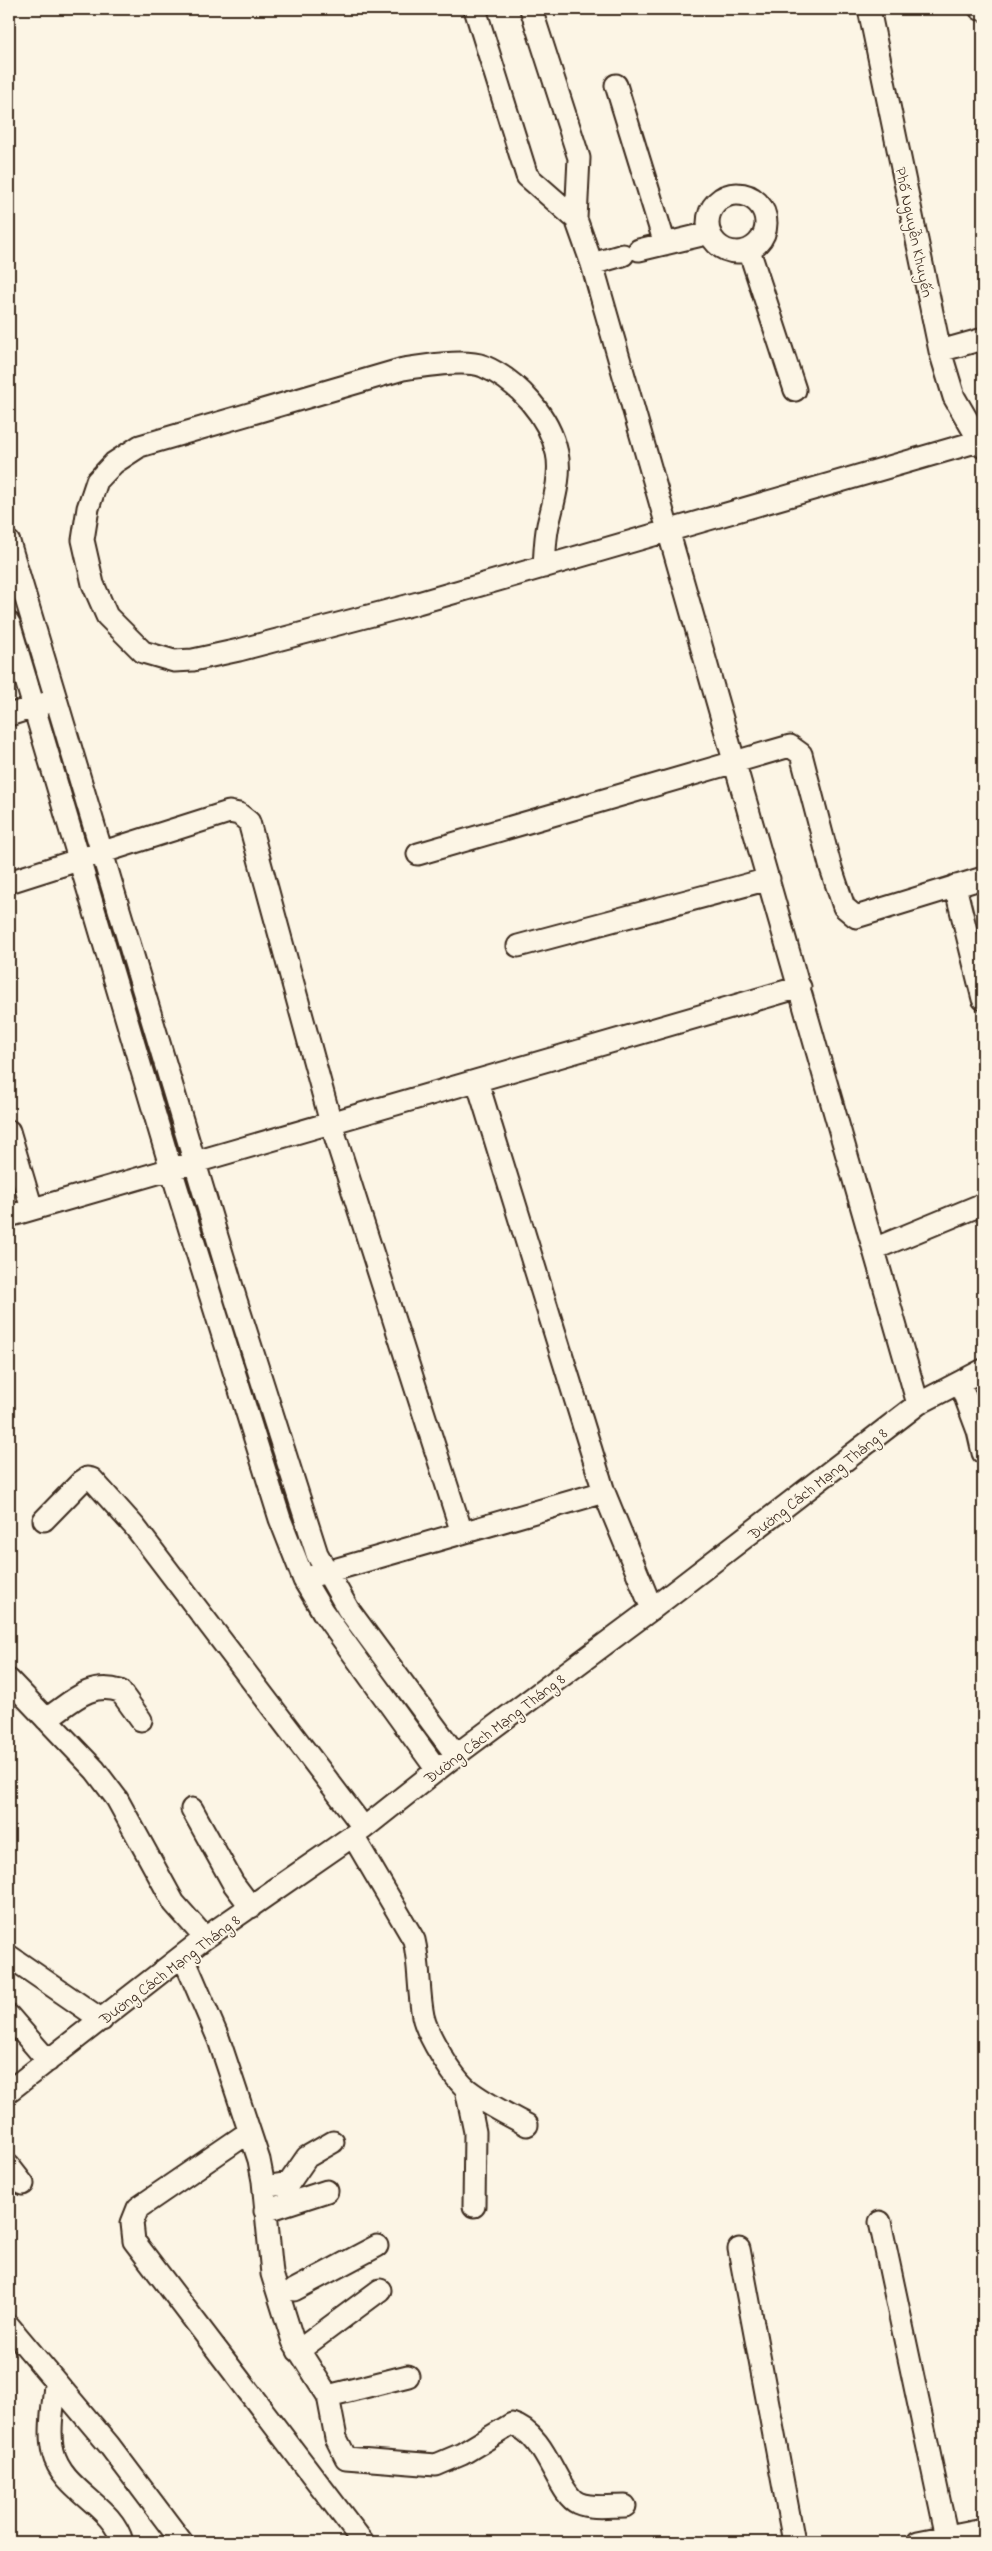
<svg xmlns="http://www.w3.org/2000/svg" width="992" height="2551" font-family="'Indie Flower',sans-serif">
<rect width="100%" height="100%" fill="#fcf5e5"/>
<filter id="ink" filterUnits="userSpaceOnUse"><feTurbulence type="fractalNoise" baseFrequency=".02" numOctaves="2"/><feDisplacementMap in="SourceGraphic" scale="10" xChannelSelector="R" yChannelSelector="G"/><feConvolveMatrix kernelMatrix="1 2 1 2 8 2 1 2 1" color-interpolation-filters="sRGB"/></filter>
<g filter="url(#ink)">
<g fill="none" stroke-linecap="round" stroke-linejoin="round">
<defs>
<path id="minor" d="M475,9L527,176L576,219
M531,9L579,158L576,219L592,264L918,1404
M869,9L940,351L954,397L983,447
M980,9H983
M616,85L665,244
M708 223a29 29 0 1 1 58 0a29 29 0 1 1-58 0Z
M639,250L710,233
M749,250L795,390
M592,264L623,255
M940,351L983,339
M9,542L236,1300L317,1554L348,1609L456,1755
M544,567C545,553 545,539 548,525C553,504 562,475 557,453C549,416 518,381 483,366C465,359 422,366 403,369L140,446L114,463L97,481L88,508L83,540L93,584L107,616L143,652L174,661L193,660L239,650L418,603L979,441
M9,623L171,1169L280,1519L304,1580L323,1612L437,1770
M9,715L46,703
M418,854L790,746L801,754L830,865L844,907L856,917L983,878
M9,882L229,812L239,814L249,822L331,1123L462,1533
M955,886L983,999
M518,946L769,879
M477,1081L604,1492L652,1609
M9,1131L32,1209
M9,1216L800,987
M874,1249L983,1204
M960,1383L978,1431L983,1453
M44,1520L81,1482L87,1478L92,1479L135,1527L364,1828
M313,1576L604,1492
M9,1680L95,1770L117,1799L174,1903L205,1938
M46,1719C71,1703 89,1681 120,1691L141,1720
M192,1809L233,1883L251,1907
M353,1836L414,1940C420,1965 418,1991 423,2016C427,2035 453,2078 468,2090C486,2104 507,2114 527,2125
M9,1956L102,2020
M183,1956L219,2040L259,2160L263,2181L272,2274L293,2341L328,2396L336,2438L346,2458L436,2465L462,2454L512,2424C547,2434 557,2494 578,2503C591,2509 611,2506 625,2506
M9,2016L48,2061
M466,2089L475,2132L474,2206
M9,2091L205,1938L364,1828L456,1755L652,1609L918,1404L983,1370
M249,2132L138,2208L132,2223L134,2241L363,2542
M9,2166L23,2184
M264,2187L289,2183L307,2157L333,2142
M265,2211L327,2191
M880,2222L948,2542
M739,2249L794,2542
M294,2290L377,2246
M9,2326L109,2445L182,2542
M298,2351L380,2290
M55,2383C54,2404 48,2431 53,2452C62,2491 113,2505 122,2542
M328,2396L408,2376
M918,2542L983,2529"/>
</defs>
<!-- minor casing -->
<use href="#minor" stroke="#3b2a1e" stroke-width="25"/>
<!-- minor -->
<use href="#minor" stroke="#fcf5e5" stroke-width="21"/>
</g>
</g>
<g text-anchor="middle" stroke-width="4" stroke-linejoin="round" paint-order="stroke">
<!-- street labels -->
<g font-size="16" fill="#3b2a1e" stroke="#fcf5e5">
<text transform="translate(915 232) rotate(78)" y="6">Phố Nguyễn Khuyến</text>
<text transform="translate(817 1483) rotate(-38)" y="6">Đường Cách Mạng Tháng 8</text>
<text transform="translate(494 1728) rotate(-37)" y="6">Đường Cách Mạng Tháng 8</text>
<text transform="translate(169 1969) rotate(-37)" y="6">Đường Cách Mạng Tháng 8</text>
</g>
</g>
<!-- margin -->
<rect width="992" height="2551" fill="none" stroke="#fcf5e5" stroke-width="30"/>
<rect x="15" y="15" width="962" height="2521" fill="none" stroke="#3b2a1e" stroke-width="2" filter="url(#ink)"/>
</svg>
